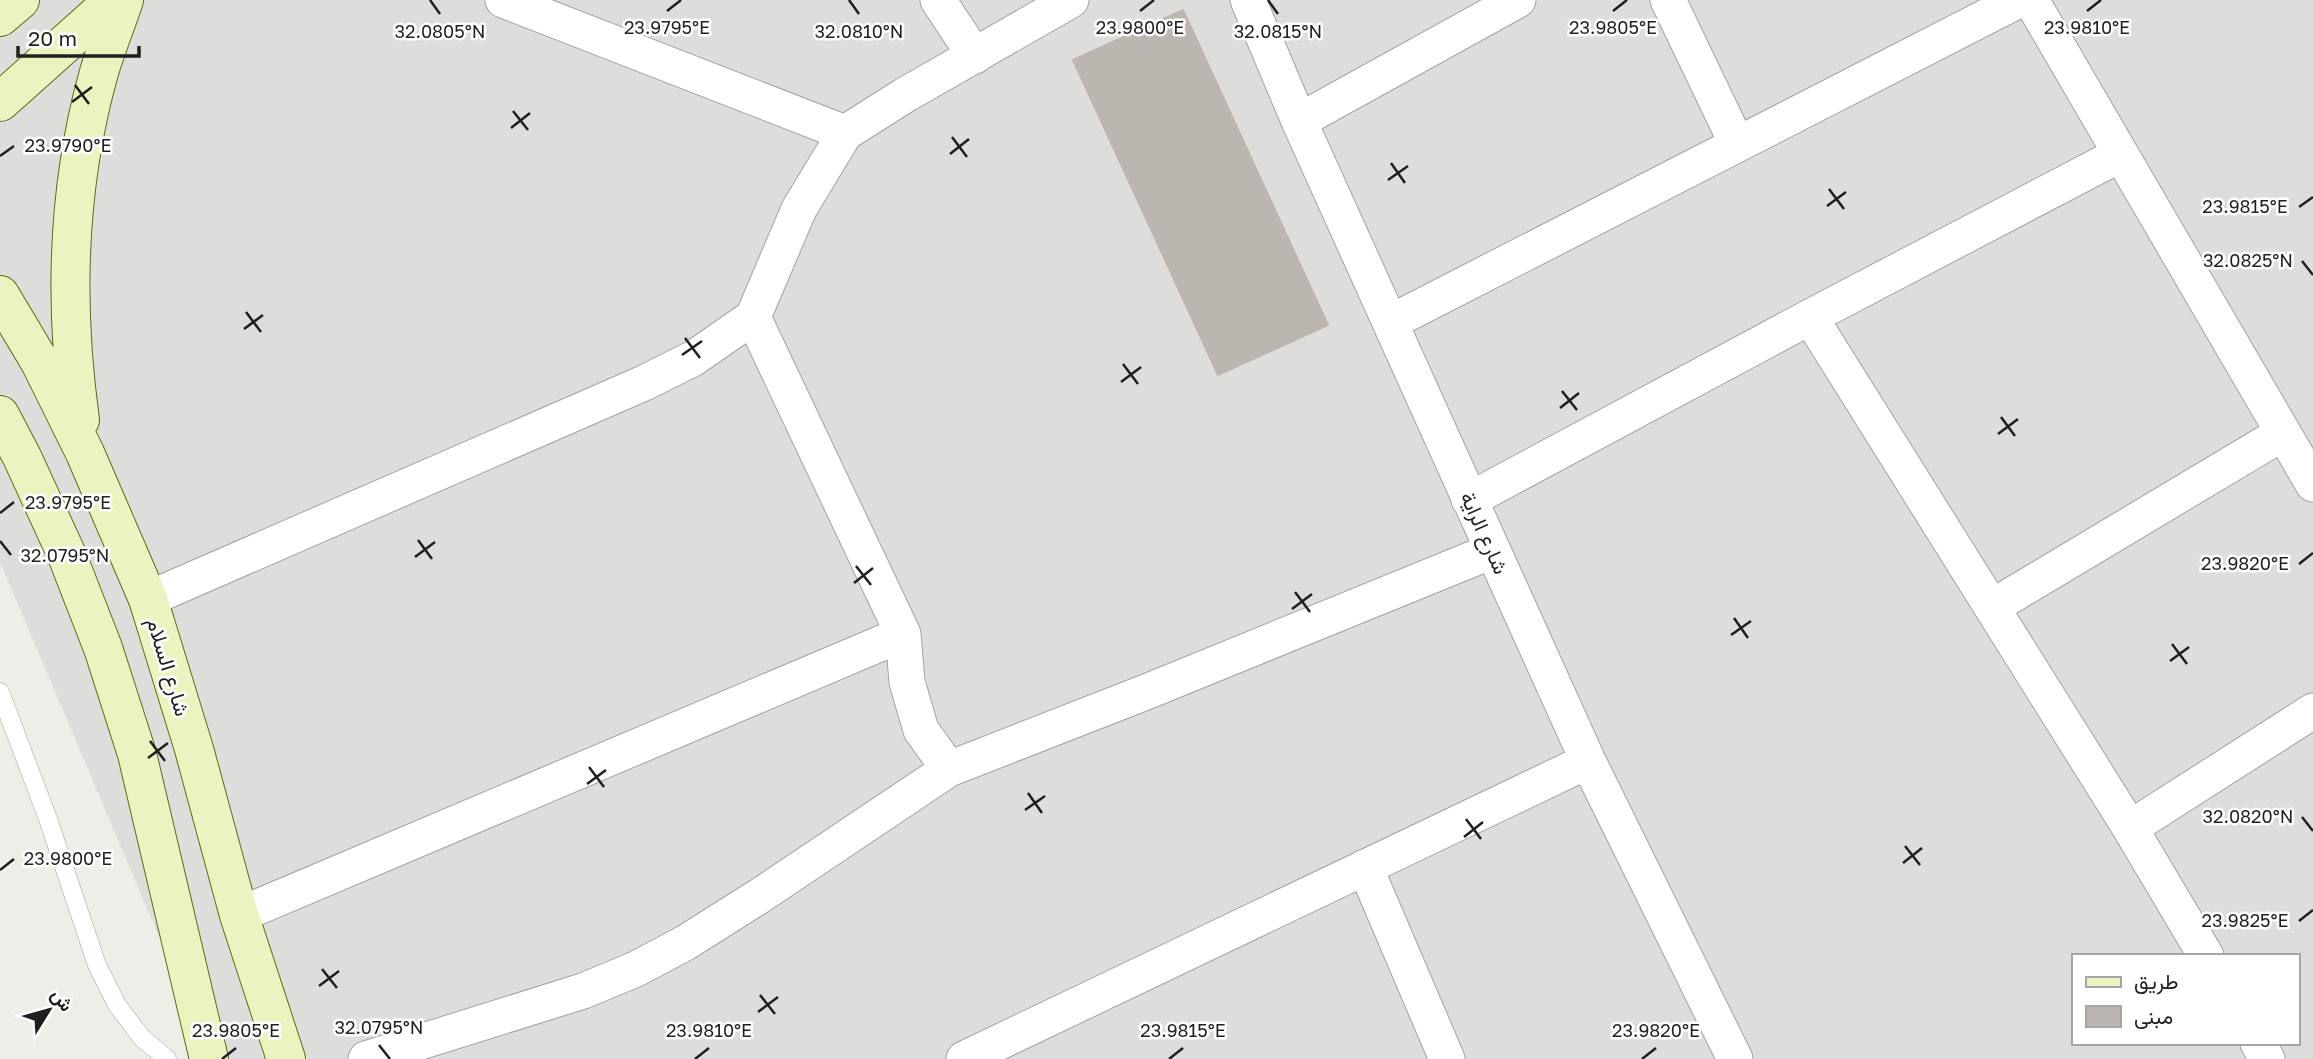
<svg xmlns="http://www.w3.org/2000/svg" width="2313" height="1059" font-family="'Golos Text',Vazirmatn,sans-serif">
<rect width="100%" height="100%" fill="#efede7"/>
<!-- residential -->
<path fill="#dddddc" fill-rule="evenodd" d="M0,0H2313V1059H211L0,562ZM2073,956H2297V1043H2073Z"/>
<!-- building -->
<path fill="#bcb6b0" stroke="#bfb6ab" stroke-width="2" d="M1183,10L1328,325L1218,375L1073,60Z"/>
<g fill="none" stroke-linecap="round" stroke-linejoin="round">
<defs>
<path id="lane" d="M0,692L48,819L97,965L117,1005L142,1038L167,1059"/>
<path id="street" d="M503,0L845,133
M938,0L975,56
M1248,0L1299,121L1588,761L1735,1059
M1668,0L1737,144
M2031,0L2313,484
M1299,121L1518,0
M753,317L903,634L907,682L921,730L949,769
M1810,317L2130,828L2206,956
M1391,322L2019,0
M1469,500L1810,317L2119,155
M148,599L644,383L694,358L753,317L799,209L845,133L905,95L1071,0
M1992,607L2283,433
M2130,828L2313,711
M1365,867L1447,1059
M239,915L903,634
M2258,1043L2267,1059
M366,1059L583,991L636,969L685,943L761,895L949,769L1146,692L1492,551
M964,1059L1588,761"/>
<path id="secondary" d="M0,17L20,0
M0,102L114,0
M0,295L40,362L85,453L148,599L194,749L239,915L286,1059
M0,415L22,457L66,553L103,648L137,754L209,1059
M80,420C64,305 67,188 98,76C105,50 116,25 124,0"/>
</defs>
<!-- lane casing -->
<use href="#lane" stroke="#a3a3a3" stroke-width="19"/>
<!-- street casing -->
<use href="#street" stroke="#a3a3a3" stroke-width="37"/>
<!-- secondary casing -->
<use href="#secondary" stroke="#5a6d10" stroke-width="40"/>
<!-- lane -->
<use href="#lane" stroke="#fff" stroke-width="18"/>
<!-- street -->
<use href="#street" stroke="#fff" stroke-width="35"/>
<!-- secondary -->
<use href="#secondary" stroke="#ecf3c0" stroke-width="38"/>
</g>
<!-- ticks -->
<path fill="none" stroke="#1f1f1f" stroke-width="2.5" d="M430,0L440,14M849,0L859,14M1268,0L1278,14M667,11L681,0M1140,11L1154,0M1613,11L1627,0M2087,11L2101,0M75,85L89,104M72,102L92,87M513,111L528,130M511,128L530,113M952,137L967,157M950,154L969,139M0,156L14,146M1391,163L1405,183M1388,180L1408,166M1829,189L1844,209M1827,206L1846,192M2299,207L2313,197M2302,261L2313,275M246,312L261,332M244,329L263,315M685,338L700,358M682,355L702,341M1123,364L1138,384M1121,382L1141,367M1562,391L1577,410M1560,408L1579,393M2001,417L2015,436M1998,434L2018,419M0,513L14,502M418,540L432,559M0,541L11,555M415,557L435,542M2299,564L2313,553M856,566L871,585M854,583L873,568M1295,592L1310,612M1292,609L1312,594M1734,618L1748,638M1731,635L1751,621M2172,644L2187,664M2170,661L2189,647M150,741L165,761M148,758L168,743M589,767L604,787M587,784L606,770M1028,793L1042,813M1025,810L1045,796M2302,817L2313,831M1466,819L1481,839M1464,837L1483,822M1905,846L1920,865M1903,863L1922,848M0,870L14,859M2299,921L2313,910M322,969L337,988M319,986L339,971M760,995L775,1014M758,1012L778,997M379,1045L390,1059M222,1059L236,1048M695,1059L709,1048M1169,1059L1183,1048M1642,1059L1656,1048"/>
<g text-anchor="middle" stroke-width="5" stroke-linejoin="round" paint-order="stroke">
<!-- street labels -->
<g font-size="21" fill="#1f1f1f" stroke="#fff">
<text transform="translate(1484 533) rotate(66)" y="7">شارع الراية</text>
<text transform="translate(168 667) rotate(73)" y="7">شارع السلام</text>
</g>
</g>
<g font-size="18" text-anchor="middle" fill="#1f1f1f" stroke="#fff" stroke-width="5" stroke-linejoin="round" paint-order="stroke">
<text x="667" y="34">23.9795°E</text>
<text x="1140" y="34">23.9800°E</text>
<text x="1613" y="34">23.9805°E</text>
<text x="2087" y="34">23.9810°E</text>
<text x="440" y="38">32.0805°N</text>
<text x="859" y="38">32.0810°N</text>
<text x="1278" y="38">32.0815°N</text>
<text x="68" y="152">23.9790°E</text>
<text x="2245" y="213">23.9815°E</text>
<text x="2248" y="267">32.0825°N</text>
<text x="68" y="509">23.9795°E</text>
<text x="65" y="562">32.0795°N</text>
<text x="2245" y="570">23.9820°E</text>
<text x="2248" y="823">32.0820°N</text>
<text x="68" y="865">23.9800°E</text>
<text x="2245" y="927">23.9825°E</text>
<text x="379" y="1034">32.0795°N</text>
<text x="236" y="1037">23.9805°E</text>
<text x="709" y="1037">23.9810°E</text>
<text x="1183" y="1037">23.9815°E</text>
<text x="1656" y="1037">23.9820°E</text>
</g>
<!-- legend -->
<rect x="2072" y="954" width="228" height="91" fill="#ffffff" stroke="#a5a5a5" stroke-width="2"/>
<rect x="2086" y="977" width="35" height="10" fill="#ecf3c0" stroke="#a5a5a5" stroke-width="2"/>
<text x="2134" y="989" font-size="21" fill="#1f1f1f">طريق</text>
<rect x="2086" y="1006" width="35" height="21" fill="#bcb6b0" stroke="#a5a5a5" stroke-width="2"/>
<text x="2134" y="1024" font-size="21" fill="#1f1f1f">مبنى</text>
<!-- north arrow -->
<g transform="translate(49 1010) rotate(53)" stroke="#ffffff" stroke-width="5" paint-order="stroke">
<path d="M0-5L12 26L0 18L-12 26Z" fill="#1f1f1f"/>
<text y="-10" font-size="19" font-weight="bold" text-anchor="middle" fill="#1f1f1f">ش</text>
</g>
<!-- scale -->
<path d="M18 46v10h121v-10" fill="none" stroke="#1f1f1f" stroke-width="3.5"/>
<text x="28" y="46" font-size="21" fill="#1f1f1f" stroke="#ffffff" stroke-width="5" paint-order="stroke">20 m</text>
</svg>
